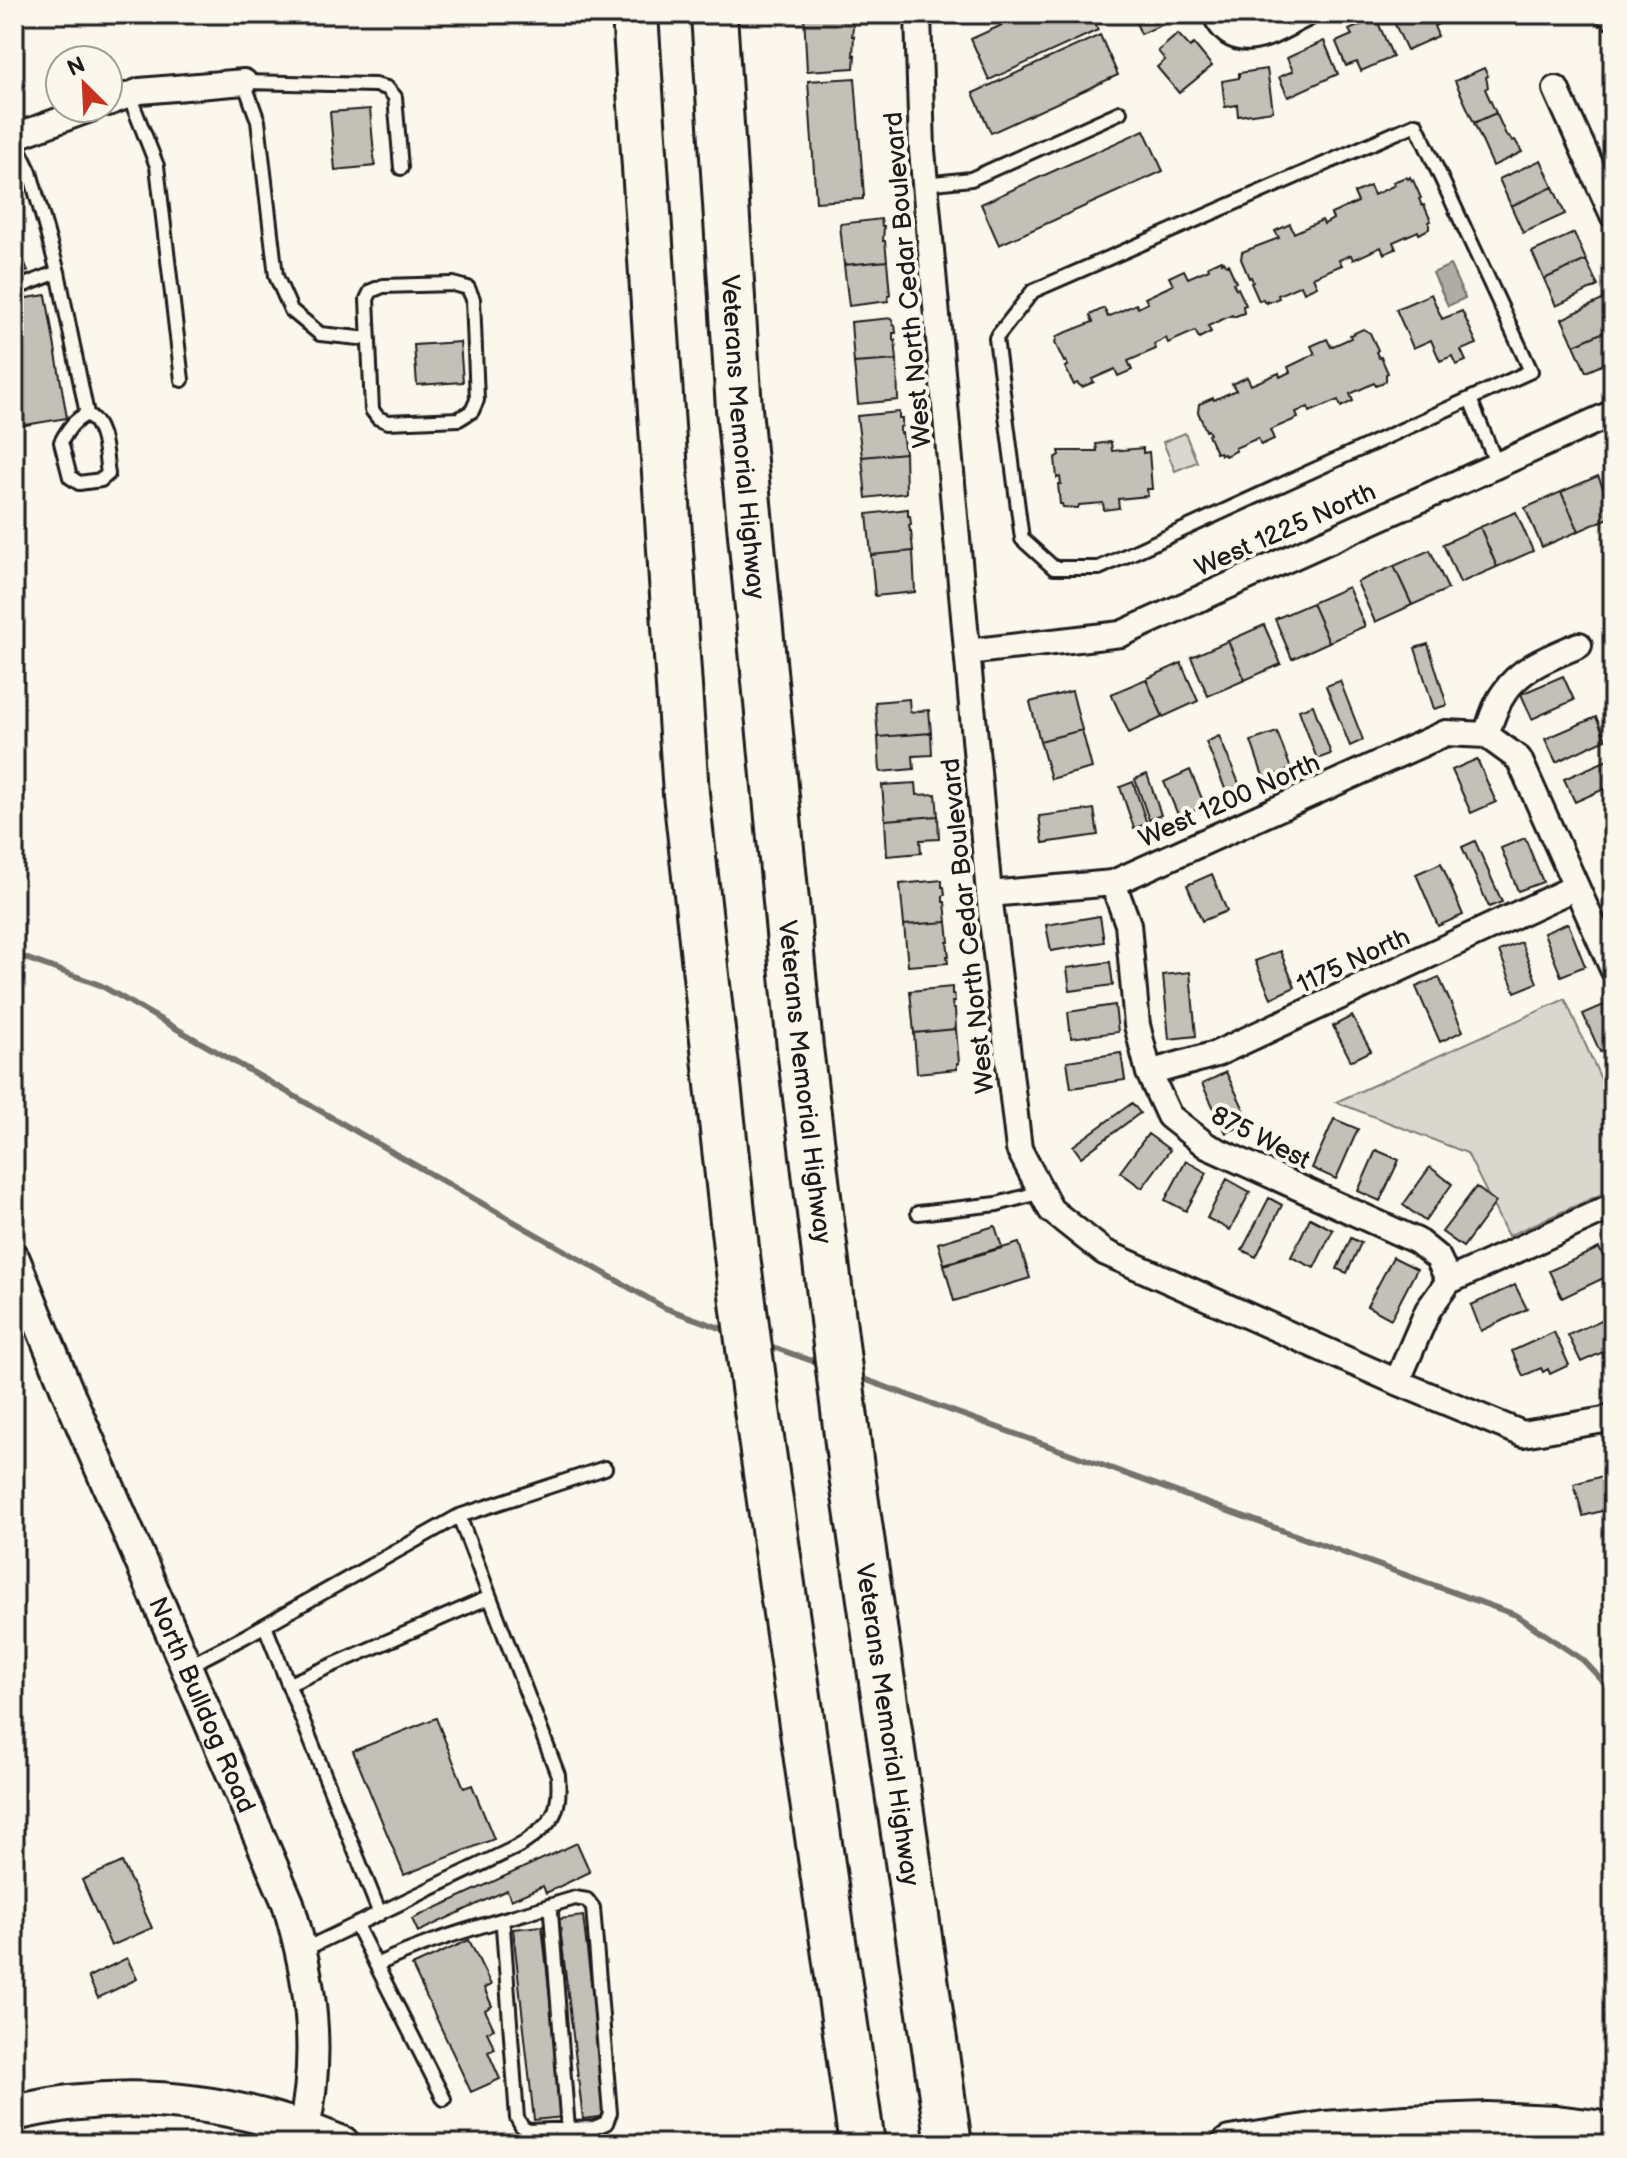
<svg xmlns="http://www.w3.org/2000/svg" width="1627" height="2158" font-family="'Balsamiq Sans',sans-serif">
<rect width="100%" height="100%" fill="#fbf7ec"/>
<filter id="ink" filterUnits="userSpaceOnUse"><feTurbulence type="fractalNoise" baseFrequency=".0125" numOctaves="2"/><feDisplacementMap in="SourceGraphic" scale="16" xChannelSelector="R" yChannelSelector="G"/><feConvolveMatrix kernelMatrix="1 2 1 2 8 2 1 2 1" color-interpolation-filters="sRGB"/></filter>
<g filter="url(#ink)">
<!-- green -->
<path fill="#dad7ce" stroke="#7b7a75" stroke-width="2" d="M1185,433L1197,462L1175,471L1163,442Z
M1565,999L1613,1106V1189L1508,1236L1467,1153L1336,1102Z"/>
<!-- water -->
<path fill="#afaca5" stroke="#74726e" stroke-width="2" d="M1450,265L1465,298L1448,306L1433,273Z"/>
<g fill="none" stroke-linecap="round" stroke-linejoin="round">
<!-- stream -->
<path stroke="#74726e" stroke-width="6" d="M14,954L100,985L665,1308L731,1332
M764,1344L821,1364
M858,1377L1516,1615L1583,1660L1613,1692"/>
</g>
<!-- building -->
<path fill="#c3c0b8" stroke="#1c1c1c" stroke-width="2" d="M804,14H850L853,27L852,36H854L853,56L855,55L854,68L807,71Z
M1026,14H1091L1098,30L989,80L971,39Z
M1132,14H1179L1180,17L1141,34Z
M1390,14H1441L1445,21L1434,26L1438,36L1407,50Z
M1604,14H1613V34L1612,32L1609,33L1607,28L1605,29L1603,24L1600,26L1596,17Z
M1376,18L1393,57L1361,71L1357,62L1346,66L1336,42L1352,35L1349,30Z
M1178,34L1190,47L1194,44L1212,66L1179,93L1157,67L1165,60L1158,51Z
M1100,35L1118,75L991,133L973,93Z
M1324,41L1338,74L1288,97L1279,77L1293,71L1287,58Z
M1484,68L1488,76L1486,77L1488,87L1485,89L1496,113L1474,123L1455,81Z
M1267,69L1273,111L1238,116L1237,105L1225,107L1222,81L1239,78V73Z
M855,78L864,196H863V199L816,202L808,81Z
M370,109L375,166L335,170L330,112Z
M1496,113L1507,137L1509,136L1512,141L1515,140L1522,152L1493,166L1474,123Z
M1144,130L1163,171L999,245L981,204Z
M1541,160L1553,187L1511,206L1499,179Z
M1406,177L1408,179L1410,177L1412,181L1413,180L1421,198L1419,199L1422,206L1424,205L1431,221L1429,222V229L1419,234L1418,231L1393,242L1396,249L1384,254L1381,247L1353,260L1351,255L1339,260L1342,265L1313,277L1317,286L1304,292L1301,285L1278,295L1279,298L1267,303V301L1264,302L1263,299L1259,301L1251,283L1253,282L1251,277L1249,278L1241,259L1242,252L1279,238L1275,231L1290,224L1294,233L1322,220L1324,224L1333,219L1331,214L1358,202L1354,193L1370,186L1374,195L1395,185L1393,182Z
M1553,187L1565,214L1523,233L1511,206Z
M881,219L882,226H884L883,241H885L887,261L844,265L840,224Z
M1574,233L1586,260L1544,279L1532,252Z
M14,237L28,271L14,277Z
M1221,260L1222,263L1224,261L1226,265L1228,264L1236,282L1233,283L1236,289L1238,288L1246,305L1243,306L1244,313L1233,317L1232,315L1208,326L1211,332L1199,338L1195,331L1168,343L1166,338L1154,344L1156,349L1128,361L1132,370L1118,376L1115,369L1092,379L1094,382L1082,387L1077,383L1074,385L1065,367L1068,366L1066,361L1064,362L1055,343L1057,336L1093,322L1090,315L1104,308L1108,317L1136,304L1138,308L1148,303L1145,298L1173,285L1169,277L1184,270L1188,278L1209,269L1208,266Z
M1586,260L1598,286L1556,306L1544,279Z
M887,261L890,295H888V301L849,306L844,265Z
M1431,294L1442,319L1462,311L1477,344L1461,350L1466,361L1456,365L1452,356L1440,361L1431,340L1413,348L1396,309Z
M46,295L67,418L19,426L14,398V300Z
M1604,299L1613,320V328L1574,345L1562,319Z
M892,318L893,325H895L896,333H893V340H895L897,360L854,363L851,322Z
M1613,328V360L1586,372L1574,345Z
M1363,329L1370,333L1378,350L1376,352L1379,358L1381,357L1388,373L1386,374V381L1376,386L1374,383L1350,394L1353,401L1341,407L1338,400L1310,412L1308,407L1296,412L1298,418L1270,430L1274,439L1261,445L1258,438L1235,448L1236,451L1225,456L1224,454L1221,455L1220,452L1216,453L1208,435L1210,434L1208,430L1206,431L1198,412L1199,404L1213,398L1214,400L1236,390L1232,384L1247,377L1251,385L1279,373L1280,377L1290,372L1288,367L1315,354L1311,346L1327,339L1331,347L1351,338L1350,335Z
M460,342L463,382L417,385L414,345Z
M897,360L898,400L858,404L854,363Z
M899,412V418H902V426L900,427V433H902L905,453L862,457L857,416Z
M1111,442L1112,451L1143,448V453L1149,452L1152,489H1147L1148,496L1118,499L1119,508L1104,510L1103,503L1079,505L1078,508L1063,507L1062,504H1060L1058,484H1061L1060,477L1057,478L1055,458L1060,455L1059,451H1097L1096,444Z
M905,453L906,493L866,498L862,457Z
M1598,476L1613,510V516L1579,531L1561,492Z
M1561,492L1579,531L1542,547L1525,508Z
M908,509V516H910L911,524L909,525L910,531H911L913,551L871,555L867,514Z
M1516,512L1533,551L1497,567L1480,527Z
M1480,527L1497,567L1460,583L1443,544Z
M1430,550L1448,589L1412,605L1394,566Z
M913,551L915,592L875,596L871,555Z
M1394,566L1412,605L1375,622L1357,582Z
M1348,587L1365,626L1329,642L1312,603Z
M1312,603L1329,642L1292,659L1275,619Z
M1264,625L1281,664L1245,680L1228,641Z
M1228,641L1245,680L1208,696L1191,657Z
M1428,644L1447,705L1434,709L1415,648Z
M1181,663L1198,701L1163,717L1146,679Z
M1563,676L1574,700L1532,719L1521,694Z
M1146,679L1163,717L1129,733L1111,694Z
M1340,681L1363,740L1350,746L1326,686Z
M1072,691L1082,730L1040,741L1030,702Z
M909,699L910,712L929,710L931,733L878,737L875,702Z
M1313,705L1331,754L1317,759L1299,710Z
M1596,717L1606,739L1556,762L1545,739Z
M1082,730L1092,768L1051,779L1040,741Z
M1277,732L1291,769L1264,779L1251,741Z
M931,733L932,755L913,756L914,769L880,772L878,737Z
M1219,736L1244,795L1230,801L1206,742Z
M1612,758L1613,785L1575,802L1564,779Z
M1477,759L1496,802L1471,813L1452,770Z
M1190,770L1205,806L1179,817L1164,782Z
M1147,774L1161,815L1149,820L1135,779Z
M1133,782L1147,824L1134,828L1120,787Z
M916,783L917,795L936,794L938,816L885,820L882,785Z
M1094,809L1098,835L1043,843L1039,816Z
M938,816L939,839L920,840L921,853L887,856L885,820Z
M1525,838L1543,882L1518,891L1501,848Z
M1475,841L1502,902L1489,907L1462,847Z
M1441,863L1463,915L1438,926L1416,874Z
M1212,874L1227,911L1202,921L1187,885Z
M942,880V887H944L945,895L943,896V902H945L947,922L904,925L900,884Z
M1100,916L1104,942L1051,951L1046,925Z
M947,922L949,942H947L949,956H947L948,963L908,966L904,925Z
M1568,923L1585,966L1561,976L1544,933Z
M1521,942L1537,983L1515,992L1499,951Z
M1280,951L1295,987L1271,998L1255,961Z
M1110,962L1113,985L1070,991L1067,968Z
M1190,972L1196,1036L1169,1039L1163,975Z
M1439,977L1463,1031L1440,1042L1416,987Z
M952,987V994H954L955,1002H952L953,1009H955L956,1029L914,1033L910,991Z
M1606,1004L1613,1020V1046L1600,1052L1583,1014Z
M1115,1005L1118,1032L1071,1038L1068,1012Z
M1352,1016L1371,1051L1351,1061L1333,1026Z
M956,1029L959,1063H957V1069L917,1073L914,1033Z
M1121,1053L1125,1080L1071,1088L1067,1061Z
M1226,1072L1250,1122L1226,1133L1202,1084Z
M1132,1103L1140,1113L1081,1157L1073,1146Z
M1334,1119L1358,1129L1336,1179L1312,1168Z
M1148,1134L1170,1150L1142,1188L1120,1172Z
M1376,1150L1399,1160L1380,1201L1358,1191Z
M1186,1161L1207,1173L1186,1211L1165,1200Z
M1430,1167L1452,1184L1425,1221L1403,1205Z
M1227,1179L1250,1192L1230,1230L1207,1218Z
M1476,1187L1496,1202L1463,1247L1442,1232Z
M1269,1198L1282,1205L1256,1257L1242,1250Z
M1310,1218L1333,1230L1314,1268L1291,1257Z
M995,1226L1002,1247L944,1264L938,1243Z
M1351,1238L1361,1243L1347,1273L1337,1269Z
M1019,1243L1030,1278L954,1301L944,1265Z
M1599,1248L1612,1274L1562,1298L1549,1271Z
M1393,1257L1417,1269L1391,1319L1367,1306Z
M1515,1285L1527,1309L1481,1331L1471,1305Z
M1610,1316L1613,1323V1364L1609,1366L1603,1352L1581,1362L1568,1335Z
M1554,1332L1569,1365L1550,1374L1548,1369L1543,1372L1541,1368L1523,1376L1512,1351Z
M1613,1473V1508L1583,1516L1574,1484Z
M436,1718L464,1788L472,1785L494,1839L404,1875L353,1751Z
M577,1843L590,1872L546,1893L543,1886L511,1900L507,1890L418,1932L412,1919Z
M122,1862L152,1928L111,1946L82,1880Z
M583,1916L607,2116L583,2119L559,1919Z
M542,1926L563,2117L534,2120L513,1929Z
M469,1940L491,1985L484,1988L492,2006L485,2010L494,2029L487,2032L495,2049L488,2052L500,2079L471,2092L412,1966Z
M127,1958L137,1979L98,1998L88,1977Z"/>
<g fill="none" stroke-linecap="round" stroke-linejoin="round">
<defs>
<path id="service" d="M129,95L157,166L182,380
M1416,124L1531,371L1099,568H1054L1022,539L996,338L1033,291Z
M14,139L30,172L14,179
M30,172L58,272L87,414C105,425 105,454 108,474L101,480L79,483L70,477L61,442C68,429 74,420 87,414
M925,184L971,179L1120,112
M453,284L468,288L473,299L477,400L472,411L459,419L388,422L378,418L372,410L367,299L371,291L383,286Z
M14,289L58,272
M369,339L320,334L291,310L276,276L258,121L244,82L375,85L387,88L395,97L401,168
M1470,399L1497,465
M918,1213L997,1204L1042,1192
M459,1516L605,1468
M265,1626L380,1914
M186,1667L244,1637L459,1516L558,1775C561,1815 553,1822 521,1845L301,1951
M289,1684L490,1597
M548,1906L551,1913L568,2129
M356,1925L444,2099
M376,1965C439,1935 508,1919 575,1898L587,1900L593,1908L610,2113L606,2123L594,2128L528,2131L522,2127L517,2118L503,1927L500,1921"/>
<path id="minor" d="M918,14L922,150L989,894L1019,1149L1051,1210L1104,1252L1397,1382L1523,1434L1604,1420L1613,1416
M1215,14C1236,59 1275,29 1306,14
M1556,89L1613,215
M108,103L140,91L244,82
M14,137L93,108
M967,652L1121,634L1613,413
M1486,735L1519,759L1613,969
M1486,735C1491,721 1495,705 1504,693C1521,667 1551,657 1579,645
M1113,883L1128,924L1137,1025L1149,1073L1169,1116L1207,1146L1417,1241L1438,1258L1449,1281
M989,894L1113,883L1446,733L1486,735
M1149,1073L1216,1054L1576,887
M1397,1382L1428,1310L1449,1281L1613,1206"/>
<g id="tertiary">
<path id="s1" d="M14,1259L69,1395L288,1903C311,1980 321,2050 304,2128"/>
</g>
<path id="secondary" d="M14,2113C127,2086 235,2099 342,2144
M1230,2144L1325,2129L1407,2123L1487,2120L1556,2123L1613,2130"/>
<g id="motorway">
<path d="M635,14L686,794L736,1248L757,1410L862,2144"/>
<path id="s2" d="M714,14L739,409L800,1048L851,1468L949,2144"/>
</g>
</defs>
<!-- service casing -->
<use href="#service" stroke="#1c1c1c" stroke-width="18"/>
<!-- minor casing -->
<use href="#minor" stroke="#1c1c1c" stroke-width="30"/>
<!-- tertiary casing -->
<use href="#tertiary" stroke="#1c1c1c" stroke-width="36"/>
<!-- secondary casing -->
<use href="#secondary" stroke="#1c1c1c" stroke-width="40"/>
<!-- motorway casing -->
<use href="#motorway" stroke="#1c1c1c" stroke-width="50"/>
<!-- service -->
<use href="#service" stroke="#fbf7ec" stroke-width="12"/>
<!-- minor -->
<use href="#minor" stroke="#fbf7ec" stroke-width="24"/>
<!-- tertiary -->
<use href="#tertiary" stroke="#fbf7ec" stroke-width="30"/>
<!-- secondary -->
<use href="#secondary" stroke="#fbf7ec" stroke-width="34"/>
<!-- motorway -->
<use href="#motorway" stroke="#fbf7ec" stroke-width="44"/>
</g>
</g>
<g text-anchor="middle" stroke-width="8" stroke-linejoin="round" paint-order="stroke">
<!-- street labels -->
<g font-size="26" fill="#1c1c1c" stroke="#fbf7ec">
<text transform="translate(907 280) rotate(-95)" y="9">West North Cedar Boulevard</text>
<text dy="9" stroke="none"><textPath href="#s2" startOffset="424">Veterans Memorial Highway</textPath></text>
<text transform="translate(1285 529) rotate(-24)" y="9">West 1225 North</text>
<text transform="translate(1229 800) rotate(-24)" y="9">West 1200 North</text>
<text transform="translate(967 926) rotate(-96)" y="9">West North Cedar Boulevard</text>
<text transform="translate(1353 960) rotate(-25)" y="9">1175 North</text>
<text dy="9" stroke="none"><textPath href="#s2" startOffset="1072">Veterans Memorial Highway</textPath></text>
<text transform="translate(1261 1137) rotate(27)" y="9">875 West</text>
<text dy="9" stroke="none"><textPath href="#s1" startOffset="484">North Bulldog Road</textPath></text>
<text dy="9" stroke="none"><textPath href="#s2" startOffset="1720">Veterans Memorial Highway</textPath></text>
</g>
</g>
<!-- margin -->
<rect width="1627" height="2158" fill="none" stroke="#fbf7ec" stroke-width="48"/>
<rect x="24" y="24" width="1579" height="2110" fill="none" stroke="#1c1c1c" stroke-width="3" filter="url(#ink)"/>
<!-- north arrow -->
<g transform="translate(84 84) rotate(336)"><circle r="38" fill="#fbf7ec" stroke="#a29f99" stroke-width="2"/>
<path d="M0-6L14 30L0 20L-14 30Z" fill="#c8321e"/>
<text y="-12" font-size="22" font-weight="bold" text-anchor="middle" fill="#1c1c1c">N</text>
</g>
</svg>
